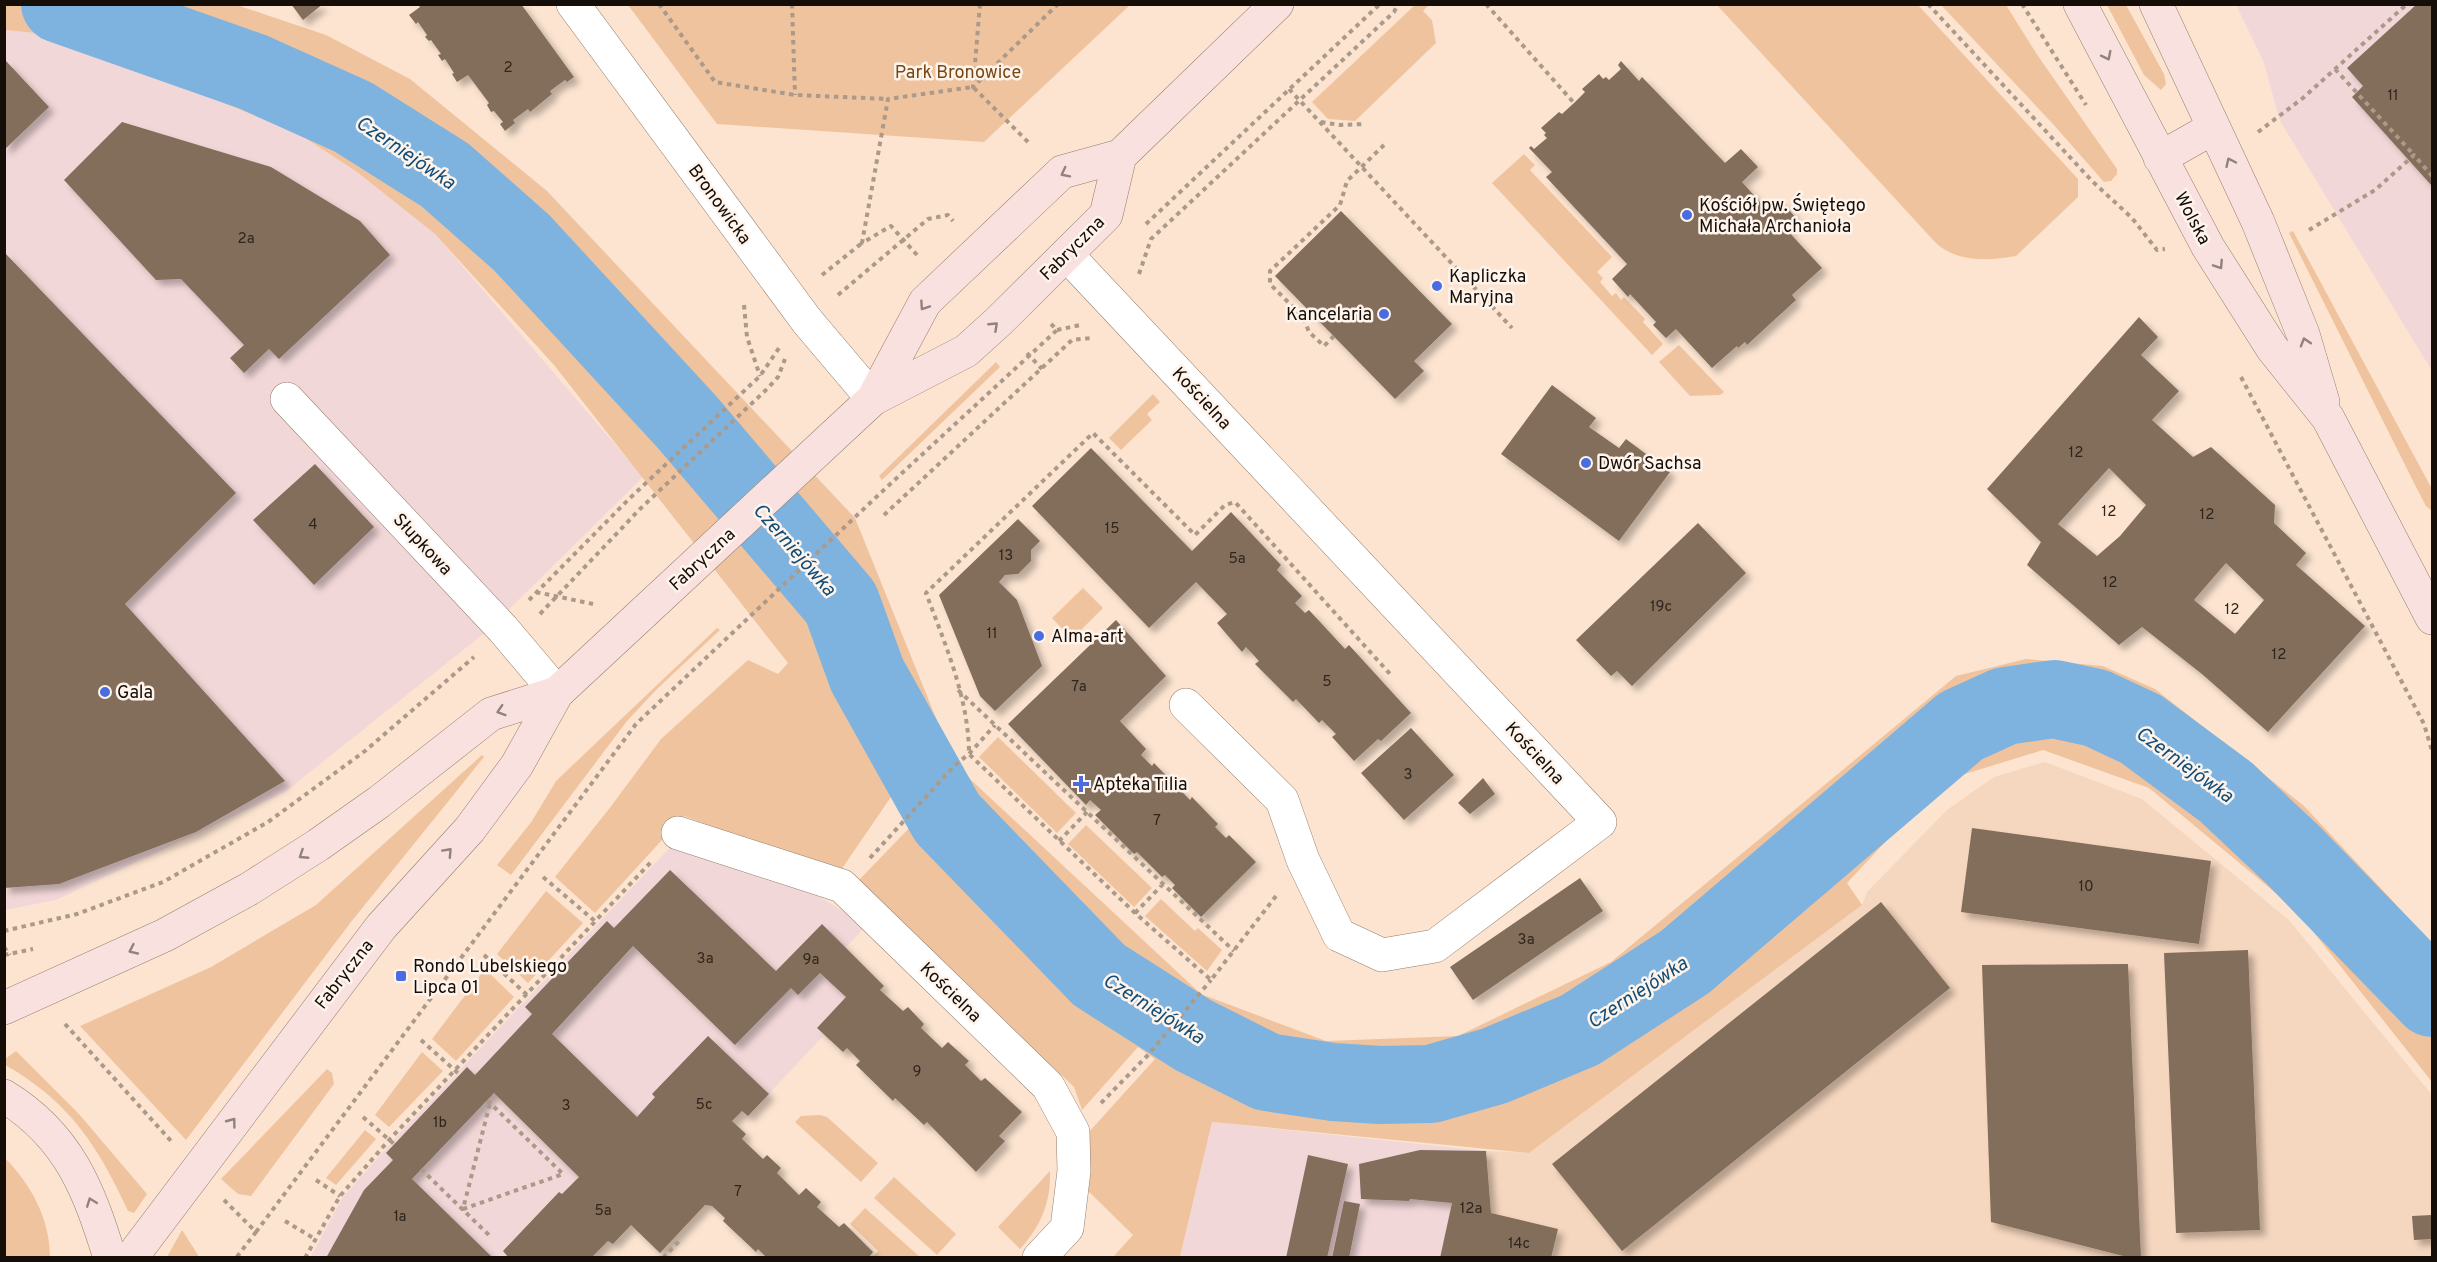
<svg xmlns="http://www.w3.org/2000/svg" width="2437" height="1262" font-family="Overpass,sans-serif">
<defs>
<filter id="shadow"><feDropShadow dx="5.5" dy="5.5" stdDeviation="3" flood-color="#0004"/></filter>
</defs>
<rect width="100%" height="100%" fill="#fce4d0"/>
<!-- commercial -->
<path fill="#f2d7d8" d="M2236,5H2432V371L2280,121L2263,60Z
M5,30L55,35L296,132L357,172L435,234L643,477L487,631L285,792L56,900L5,910Z
M678,839L817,895L866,926L821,973L846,997L817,1028L824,1035L748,1116L742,1111L732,1121L640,1234L631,1225L613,1244L608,1241L591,1257L310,1258L343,1197L399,1134Z
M1212,1122L1486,1151L1491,1213L1481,1257L1180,1258Z"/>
<!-- built -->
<path fill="#f5d6be" d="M2045,762L2142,799L2289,920L2432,1095V1257L1481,1258L1491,1213L1486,1151L1529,1153L1862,905L1867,892L1947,810L1994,777Z"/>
<!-- green -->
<path fill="#f0c39f" d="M4,5H237L326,35L410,79L547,191L855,518L955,765L1201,994L1326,1041L1458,1036L1611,962L1956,676L2026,659L2103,666L2155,689L2303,805L2432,943V1082L2296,910L2149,788L2043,750L1942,781L1847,883L1862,905L1529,1153L1212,1122L1180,1257H1113L1133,1235L1082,1185L1088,1133L1155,1059L1138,1047L1082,1110L1074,1087L858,881L917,820L893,794L839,873L684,816L595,913L555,877L612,805L661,739L748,660L778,674L788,663L554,365L435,234L357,172L296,132L55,35L5,30Z
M628,5H1130L984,142L717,124Z
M1415,5H1429L1423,11L1432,20L1436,43L1355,121L1328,119L1312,102Z
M1717,5H1918L2078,179V197L2016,256C1989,261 1955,263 1934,241Z
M1941,5H2006L2038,56L2117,169V174L2111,181L2104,182L2052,123Z
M2107,5H2126L2164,74L2166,84L2161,90L2144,75Z
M1524,154L1535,165L1530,170L1612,257L1597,272L1603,278L1600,282L1612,296L1616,293L1621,300L1624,297L1645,319L1643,322L1663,344L1652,355L1492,183Z
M2293,231L2432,489V511L2426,506L2416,487L2289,233Z
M1679,345L1724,392L1720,395L1690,396L1659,362Z
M996,362L1000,367L882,480L879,476Z
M1153,394L1160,402L1147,414L1152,420L1121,450L1109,438Z
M1083,588L1103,608L1072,639L1052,618Z
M717,628L720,630L657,689L627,721L511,875L497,865L532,821L556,781Z
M998,737L1076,813L1057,833L979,757Z
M482,755L484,757L351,922L186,1140L80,1026L211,967L316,905Z
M1086,825L1152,888L1134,907L1068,844Z
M546,891L583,923L528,983L497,954Z
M1161,899L1195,931L1198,928L1222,950L1207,971L1145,916Z
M485,969L514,997L456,1061L432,1039Z
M16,1051L79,1114L147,1194L134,1213L128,1211C98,1146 69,1101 5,1065V1059Z
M422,1052L443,1071L389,1127L375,1115Z
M327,1069L332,1073L334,1084L251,1196L238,1194L221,1179Z
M820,1115L827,1117L878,1163L861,1182L795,1122L801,1116Z
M365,1130L376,1139L336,1185L326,1178Z
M4,1157C31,1184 50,1219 50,1257H5Z
M1050,1171C1051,1202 1041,1226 1020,1249L998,1227Z
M894,1177L956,1234L937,1255L874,1198Z
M865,1208L920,1257H873L878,1251L850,1224Z
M182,1230L198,1255L197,1257H167Z"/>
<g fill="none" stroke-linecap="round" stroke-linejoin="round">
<!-- river -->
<path stroke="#7eb3e0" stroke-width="78" d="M60,4L253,72L353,117L445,175L522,243L687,422L841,603L867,675L947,818L1099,975L1193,1035L1267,1072L1333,1082L1380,1085L1431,1084L1494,1066L1580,1030L1685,962L1961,726L2005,706L2054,699L2096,708L2141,729L2226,792L2293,855L2432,998"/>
</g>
<!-- building -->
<path fill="#836e5c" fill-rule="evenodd" filter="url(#shadow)" d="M291,4H323L303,20Z
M418,4H521L574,77L567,82L565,80L550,91L552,94L530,112L528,109L513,120L515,123L505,131L500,124L503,122L494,111L491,112L487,105L489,103L468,75L457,82L452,74L454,73L445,59L442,61L438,55L441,54L431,40L429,41L425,37L427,35L418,22L416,24L409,15L420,7Z
M2417,4H2432V186L2352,97L2363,86L2347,68Z
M6,61L49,107L4,150V62Z
M1621,61L1639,81L1642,77L1725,163L1741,149L1758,167L1742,182L1768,211L1780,200L1797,219L1786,229L1822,268L1792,295L1796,300L1747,345L1745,342L1738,348L1737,346L1712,368L1676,329L1666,338L1653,325L1656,322L1630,294L1628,297L1612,279L1627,264L1546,177L1552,172L1529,148L1531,146L1534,149L1547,138L1544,135L1546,133L1541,128L1559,112L1562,114L1574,103L1585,92L1582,89L1599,74L1603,79L1606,77L1609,80L1621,69L1618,65Z
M122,122L271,167L360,221L390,255L279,359L269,349L244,373L230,358L244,345L181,279L156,280L64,180Z
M1341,211L1452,324L1414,361L1424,371L1395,399L1275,276Z
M4,252L236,493L125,604L285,781L196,832L59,884L4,888Z
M2139,317L2158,337L2141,355L2179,391L2152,420L2193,457L2211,447L2275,505L2274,523L2306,553L2296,565L2365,626L2268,732L2202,674L2142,627L2119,645L2027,565L2041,542L1987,489ZM2109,468L2146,505L2120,536L2097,556L2058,524ZM2226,563L2264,600L2235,634L2194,600Z
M1552,385L1596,418L1589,427L1619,448L1626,439L1670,472L1619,541L1501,454Z
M1091,448L1192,551L1231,512L1281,565L1277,570L1302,596L1295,603L1305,613L1309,610L1345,649L1349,645L1411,713L1381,741L1378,739L1354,761L1332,737L1336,734L1322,720L1319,723L1296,699L1293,702L1255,664L1259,661L1246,647L1242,652L1217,623L1227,614L1196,582L1149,628L1032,506Z
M315,464L374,527L314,585L253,520Z
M1018,519L1040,541L1031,550V561L1018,574L1005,575L999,582L1017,600L1042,666L995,711L980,696L939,595Z
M1698,523L1746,573L1632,686L1617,671L1611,676L1576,640Z
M1116,620L1166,676L1120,721L1146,749L1141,755L1152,766L1154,763L1190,800L1192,797L1218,824L1215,827L1226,838L1229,835L1256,862L1201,917L1172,888L1175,885L1165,875L1162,877L1137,852L1134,854L1095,815L1101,810L1090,800L1086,805L1008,724Z
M1411,728L1454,775L1404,820L1361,773Z
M1483,778L1495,794L1470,814L1458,803Z
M1972,828L2211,861L2199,944L1961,912Z
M670,870L776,971L822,924L884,986L880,990L903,1011L908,1007L924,1024L921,1028L942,1048L948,1042L969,1061L965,1065L981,1081L985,1078L1022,1112L999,1136L1005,1141L976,1172L927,1122L924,1125L895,1098L893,1101L856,1065L860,1061L847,1048L843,1052L817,1028L846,997L820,973L798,995L791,988L735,1045L633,946L552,1034L637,1117L655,1097L652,1094L708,1036L769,1094L748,1116L742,1111L732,1121L746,1134L742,1139L763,1159L767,1155L781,1168L777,1173L799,1195L806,1188L821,1202L817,1207L839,1227L844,1223L873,1252L868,1258H767L758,1249L756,1252L723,1221L725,1218L712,1206L705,1205L660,1253L631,1225L613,1244L608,1241L591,1258H509L503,1251L559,1192L562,1194L579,1177L494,1093L412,1179L493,1258H326L364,1190L393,1160L386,1153L467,1067L475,1075L532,1014L525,1007L607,921L614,928Z
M1580,878L1603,911L1473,1000L1450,967Z
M1881,902L1950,988L1622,1251L1552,1164Z
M2248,950L2260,1230L2176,1233L2164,953Z
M2128,964L2141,1258H2131L1991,1222L1982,965Z
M1420,1150L1486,1151L1491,1213L1558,1229L1551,1258H1440L1452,1203L1410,1199L1409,1201L1361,1199L1359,1164Z
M1308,1155L1348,1164L1327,1258H1286Z
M1344,1201L1360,1204L1349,1258H1332Z
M2432,1215V1239L2414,1240L2412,1216Z"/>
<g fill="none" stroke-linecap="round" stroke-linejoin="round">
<defs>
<path id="street" d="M573,4L807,321L873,399
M1067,255L1600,822L1435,946L1382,955L1339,935L1303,860L1282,800L1186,705
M287,399L503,629L557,693
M678,833L842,886L1048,1086L1073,1132L1074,1171L1067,1228L1039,1258"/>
<path id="secondary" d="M2080,4L2208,247L2272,348L2328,418L2432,618
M2156,4L2258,222L2303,334L2323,402
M2160,158L2213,128
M873,399L925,302L1062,172L1120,156L1277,4
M4,1008L165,935L249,889L318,845L379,802L491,714L557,693
M4,1096C69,1136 89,1190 110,1258
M131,1258L381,927L470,829L517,765L557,693L873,399L966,351L998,322L1106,215L1120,156"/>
</defs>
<!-- street casing -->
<use href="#street" stroke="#937e6c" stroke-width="34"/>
<!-- secondary casing -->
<use href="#secondary" stroke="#937e6c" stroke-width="34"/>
<!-- path -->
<path stroke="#ab9989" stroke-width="4" stroke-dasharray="4.5 4.5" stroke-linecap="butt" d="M659,4L715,82L795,95L888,99
M792,4L795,95
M980,4L973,87L1058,4
M1486,4L1574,103
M1928,4L2092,181L2132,218L2157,250L2165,249
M2022,4L2086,105
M2335,69L2414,155
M1289,89L1512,328
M1321,122L1340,125L1365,124
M2258,132L2303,98L2407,4
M1146,224L1380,4
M2309,230L2375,190L2414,155L2432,176
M917,255L891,226L862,243L888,99L973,87L1031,145
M1139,274L1151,239L1394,12L1398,4
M822,275L862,243
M838,295L928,219L948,215L953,221
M744,305L747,337L760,376
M1057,330L1080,325
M1334,336L1324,346L1309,332L1303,317L1270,284V271L1340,205L1347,181L1384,145
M1027,353L1042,369
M2241,377L2424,724L2432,751
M884,515L1072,340L1091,338
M536,592L593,604
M529,600L630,498L760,376L779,348
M540,614L640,509L767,389L778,377L785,359
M958,690L1234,951
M1059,841L1087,812
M870,858L955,765L969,754L995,725
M543,877L596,922
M1276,896L1211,980L1135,913L969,754C969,699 945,644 926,593L1093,433L1195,535L1225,505L1235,502L1390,674
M1135,913L1163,884
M4,931L77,914L163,882L268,822L365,751L474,657
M4,947L10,955
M4,955L33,949
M484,955L527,995
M65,1024L171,1141
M421,1040L460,1075
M487,1101L490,1103L563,1174L463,1209L490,1103
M1101,1103L1148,1055L1211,980
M363,1117L394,1144
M421,1169L492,1238
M316,1180L340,1196
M224,1200L256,1232L236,1258
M285,1221L315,1239
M256,1232L636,724L888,486L1057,330L1051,324
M305,1258L340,1196L390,1139L651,862
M663,1258L681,1239"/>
<!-- street -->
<use href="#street" stroke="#fff" stroke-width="33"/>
<!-- secondary -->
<use href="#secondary" stroke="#f9e1df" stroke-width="33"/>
</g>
<!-- one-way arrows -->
<defs><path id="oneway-chevron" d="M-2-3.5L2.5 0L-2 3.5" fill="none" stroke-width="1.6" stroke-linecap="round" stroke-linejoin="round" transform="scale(1.5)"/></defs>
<g stroke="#92827e">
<use href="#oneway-chevron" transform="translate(2107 56) rotate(63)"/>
<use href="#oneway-chevron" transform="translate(2230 162) rotate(-115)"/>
<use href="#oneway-chevron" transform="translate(1065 173) rotate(153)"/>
<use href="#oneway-chevron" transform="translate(2219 265) rotate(57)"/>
<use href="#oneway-chevron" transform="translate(924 306) rotate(124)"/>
<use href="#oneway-chevron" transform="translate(994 326) rotate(-43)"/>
<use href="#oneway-chevron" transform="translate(2305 342) rotate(-107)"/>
<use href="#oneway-chevron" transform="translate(501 711) rotate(162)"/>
<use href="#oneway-chevron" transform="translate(448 852) rotate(-47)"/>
<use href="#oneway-chevron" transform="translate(303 855) rotate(147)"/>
<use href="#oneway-chevron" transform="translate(133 950) rotate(155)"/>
<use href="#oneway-chevron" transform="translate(232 1122) rotate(-53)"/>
<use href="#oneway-chevron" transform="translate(91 1202) rotate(-111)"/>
</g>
<!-- markers -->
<g fill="#496de0" stroke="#fef4ec" stroke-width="2">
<circle cx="1687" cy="215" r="6"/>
<circle cx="1437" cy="286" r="6"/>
<circle cx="1384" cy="314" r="6"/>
<circle cx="1586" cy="463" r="6"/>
<circle cx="1039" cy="636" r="6"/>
<circle cx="105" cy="692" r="6"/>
<path d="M1078 775h6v6h6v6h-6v6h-6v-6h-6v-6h6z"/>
<rect x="395" y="970" width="12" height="12" rx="3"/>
</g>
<g text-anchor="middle" stroke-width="5" stroke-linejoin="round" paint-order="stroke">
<!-- number labels -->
<g font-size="15" fill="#30251c">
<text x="508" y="72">2</text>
<text x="2393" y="100">11</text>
<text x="246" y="243">2a</text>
<text x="2076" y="457">12</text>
<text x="2109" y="516">12</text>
<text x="2207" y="519">12</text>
<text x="313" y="529">4</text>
<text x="1112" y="533">15</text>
<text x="1006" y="560">13</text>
<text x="1237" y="563">5a</text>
<text x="2110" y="587">12</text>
<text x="1661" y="611">19c</text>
<text x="2232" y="614">12</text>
<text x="992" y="638">11</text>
<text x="2279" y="659">12</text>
<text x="1327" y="686">5</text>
<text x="1079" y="691">7a</text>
<text x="1408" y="779">3</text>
<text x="1157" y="825">7</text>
<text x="2086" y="891">10</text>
<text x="1526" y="944">3a</text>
<text x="705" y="963">3a</text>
<text x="811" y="964">9a</text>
<text x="917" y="1076">9</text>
<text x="704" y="1109">5c</text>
<text x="566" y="1110">3</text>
<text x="440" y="1127">1b</text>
<text x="738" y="1196">7</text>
<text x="1471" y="1213">12a</text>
<text x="603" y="1215">5a</text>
<text x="400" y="1221">1a</text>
<text x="1519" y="1248">14c</text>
</g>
<!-- park labels -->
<g font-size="18" fill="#794714" stroke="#fef4ec">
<text x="958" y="78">Park Bronowice</text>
</g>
<!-- street labels -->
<g font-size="18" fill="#150d07" stroke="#fef4ec">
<text transform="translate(720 204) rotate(54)" y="6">Bronowicka</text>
<text transform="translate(2193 218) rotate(62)" y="6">Wolska</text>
<text transform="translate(1072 248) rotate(-45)" y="6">Fabryczna</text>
<text transform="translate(1202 398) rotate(47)" y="6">Kościelna</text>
<text transform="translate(423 544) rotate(47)" y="6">Słupkowa</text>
<text transform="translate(702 559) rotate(-43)" y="6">Fabryczna</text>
<text transform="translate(1535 753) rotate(47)" y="6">Kościelna</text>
<text transform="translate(344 974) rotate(-52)" y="6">Fabryczna</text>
<text transform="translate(951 992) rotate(44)" y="6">Kościelna</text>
</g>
<!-- poi labels -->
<g font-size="18" fill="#150d07" stroke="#fef4ec" text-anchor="start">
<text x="1699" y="211">Kościół pw. Świętego<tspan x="1699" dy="21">Michała Archanioła</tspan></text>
<text x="1449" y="282">Kapliczka<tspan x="1449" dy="21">Maryjna</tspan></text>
<text x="1372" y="320" text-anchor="end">Kancelaria</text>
<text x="1598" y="469">Dwór Sachsa</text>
<text x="1051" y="642">Alma-art</text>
<text x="117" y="698">Gala</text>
<text x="1093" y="790">Apteka Tilia</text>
<text x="413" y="972">Rondo Lubelskiego<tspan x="413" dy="21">Lipca 01</tspan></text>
</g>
<!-- water labels -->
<g font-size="20" font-style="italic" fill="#114d78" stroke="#fef4ec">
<text transform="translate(406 152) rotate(34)" y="7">Czerniejówka</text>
<text transform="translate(795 549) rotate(49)" y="7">Czerniejówka</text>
<text transform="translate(2185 764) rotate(36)" y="7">Czerniejówka</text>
<text transform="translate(1637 992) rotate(-33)" y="7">Czerniejówka</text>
<text transform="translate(1154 1008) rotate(32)" y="7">Czerniejówka</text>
</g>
</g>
<!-- border -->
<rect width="2437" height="1262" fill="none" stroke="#150d07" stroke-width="12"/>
</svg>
